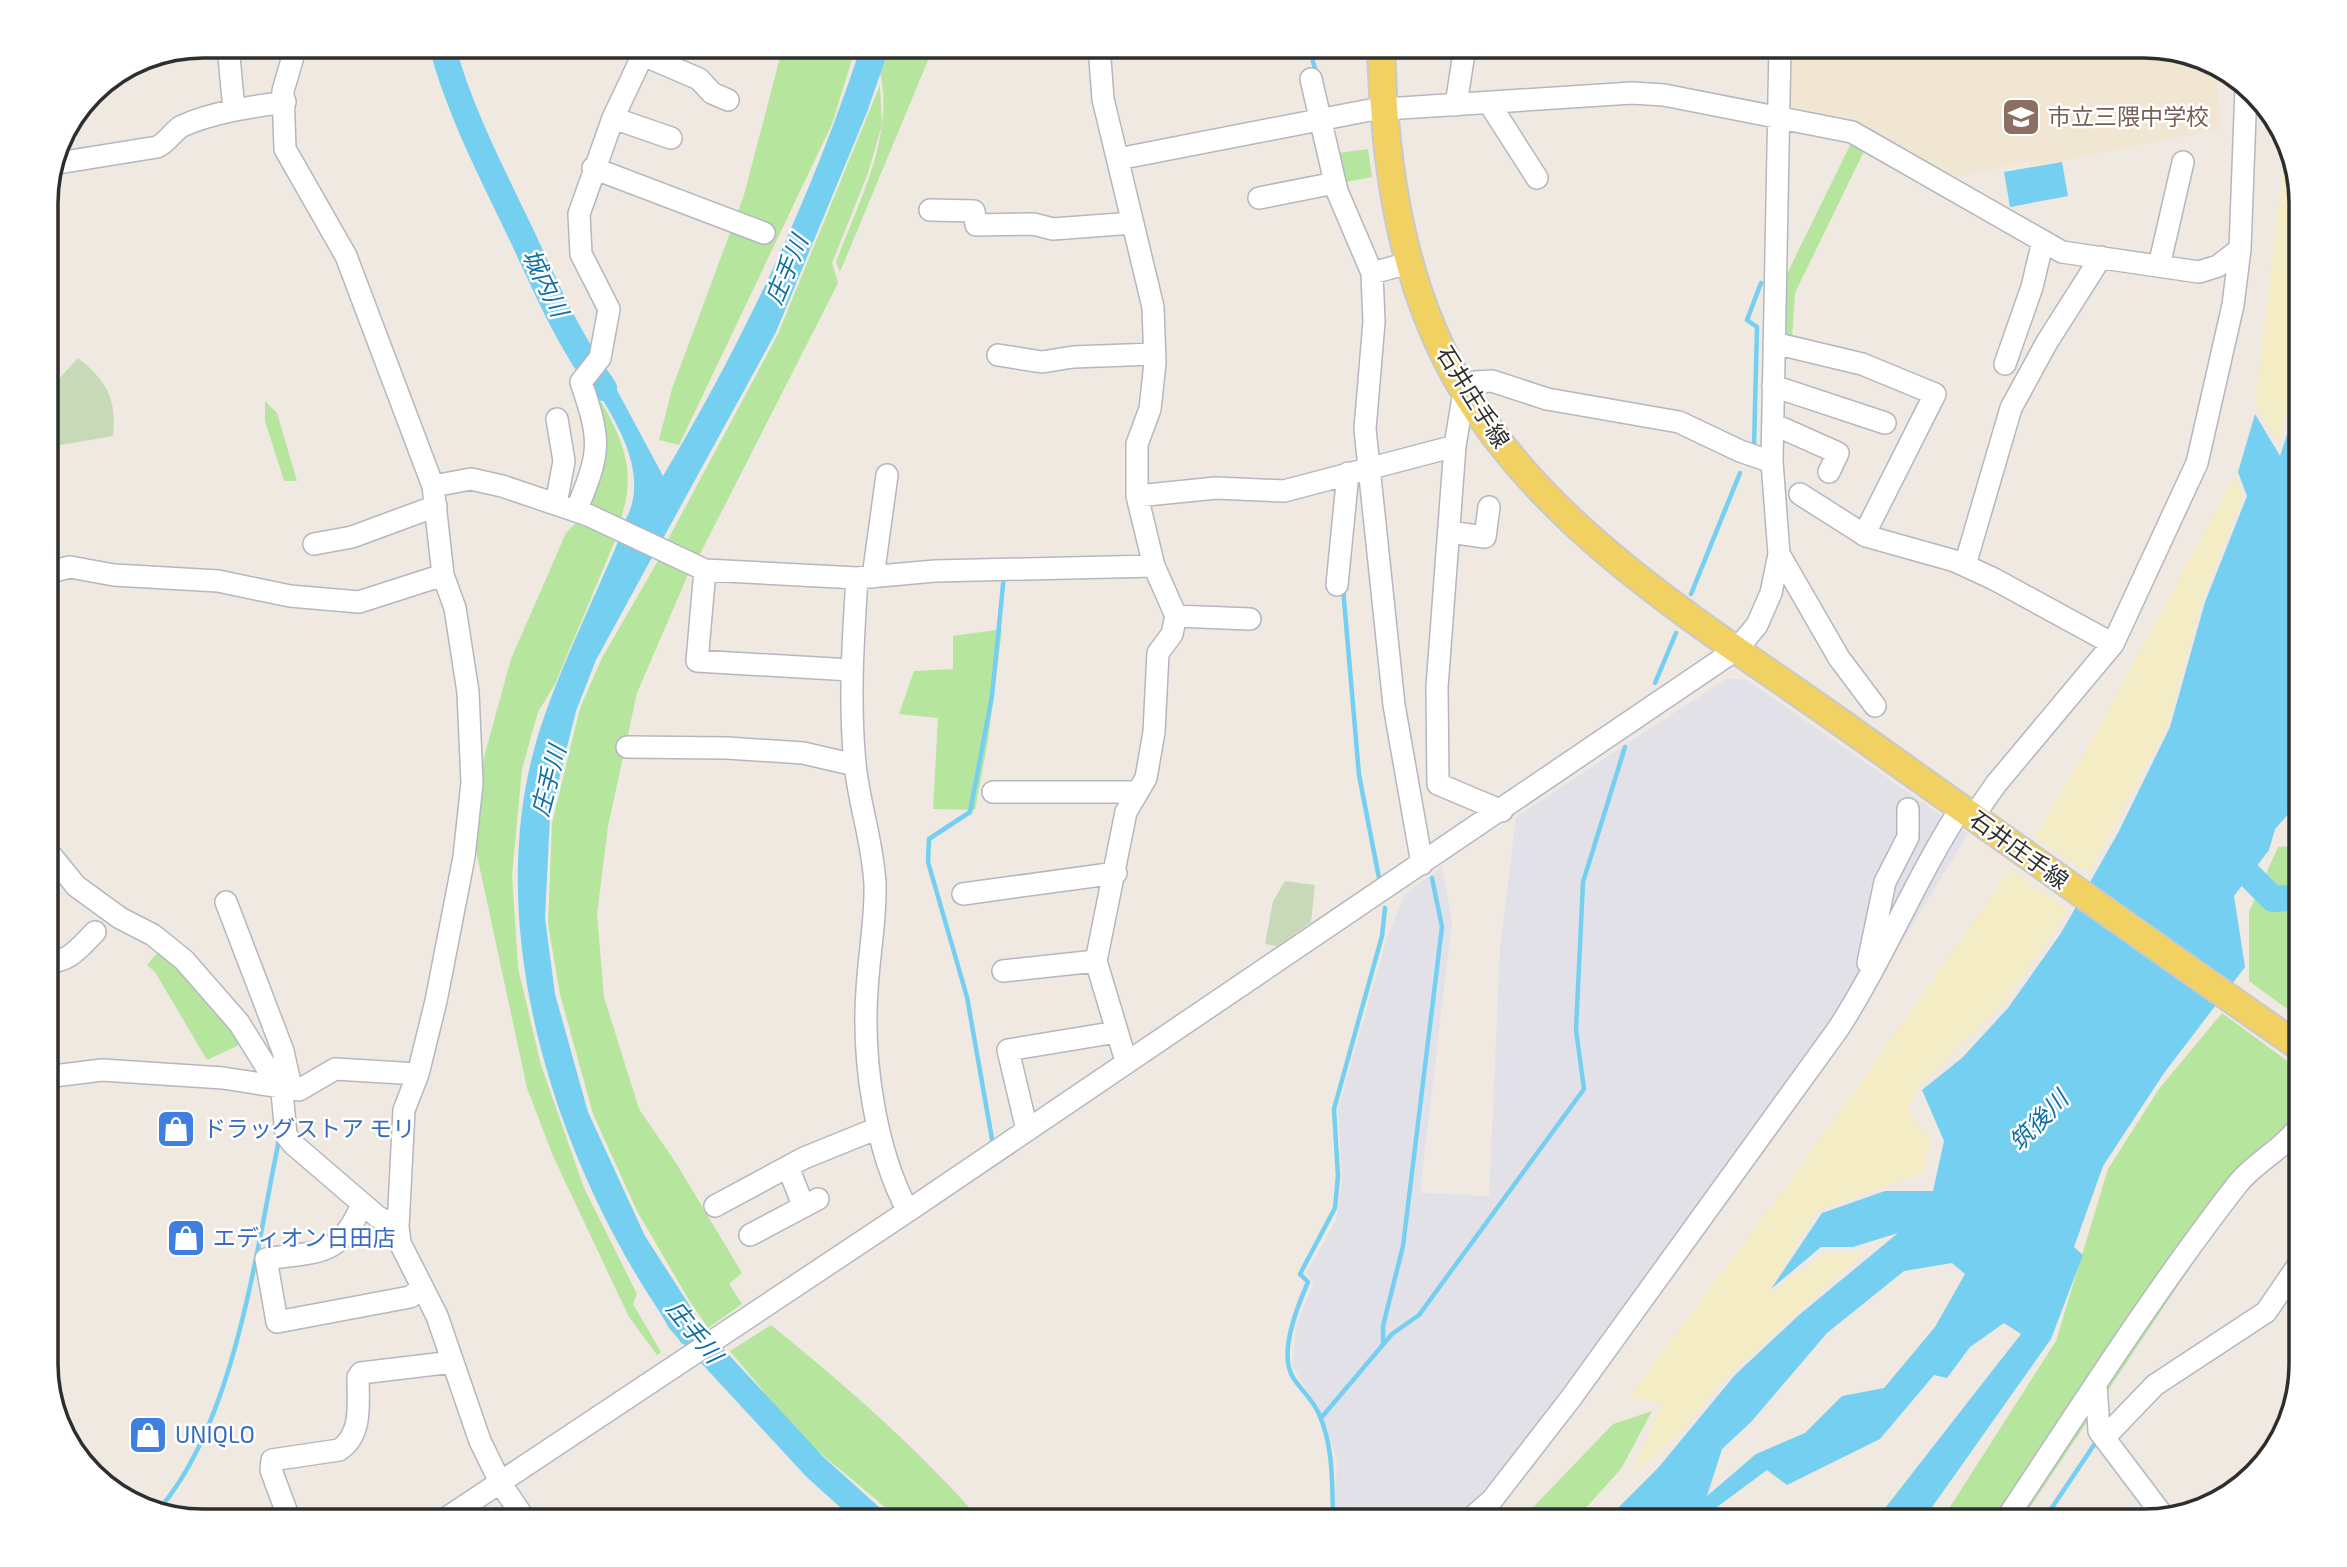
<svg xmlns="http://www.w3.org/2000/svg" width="2347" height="1567" font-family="'Exo 2','Noto Sans JP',sans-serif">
<rect width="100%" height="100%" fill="#efe9e1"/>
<!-- industrial -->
<path fill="#e3e1e8" d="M1727,678L1747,680L1968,834L1875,985L1473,1521H1335L1337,1459L1321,1413L1292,1366L1297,1322L1314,1282L1306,1273L1336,1221L1342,1181L1338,1109L1386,941L1405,894L1442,867L1452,921L1420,1193L1489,1196L1500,949L1516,817Z"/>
<!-- education -->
<path fill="#f0e6d1" d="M1792,46H2144L2217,68L2220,129L2032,166L2029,161L1947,179L1790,111Z"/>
<!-- green -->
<path fill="#b6e59e" d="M783,46H856L832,124L679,445L659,440L672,389L744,195Z
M884,46H934L840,272L836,262C860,198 899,129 877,61Z
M880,85L882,125L868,173L832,263L838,283L697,560L665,545L778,334Z
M1852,141L1866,147L1795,293L1792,339L1786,338L1785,278Z
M1368,149L1372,177L1346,182L1338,153Z
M589,381C618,431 641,465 619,524L583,508Z
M265,401L277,413L297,481H284L265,421Z
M579,520L617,536L555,684L538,712L522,769L512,875L518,968L541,1065L584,1188L637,1294L633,1304L661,1352L657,1355L629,1317L553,1156L527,1088L471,827L478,779L511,659L566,533Z
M659,559L690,570L637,693L608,826L597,914L604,997L639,1109L676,1163L742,1273L729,1284L742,1304L708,1328L689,1300L637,1211L593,1114L560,994L548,924L552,823L580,708L602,658Z
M1002,629L988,741L975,810L933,809L938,718L899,714L914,671L953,669V636Z
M2301,846V1019L2249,981V912L2278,847Z
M159,951C191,976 219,1011 241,1044L207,1060L155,972L147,965Z
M2222,1013L2301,1071V1101L2021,1521H1941L2056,1341L2108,1169L2159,1089Z
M771,1325C846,1386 918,1448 981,1521H902L802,1438L730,1351Z
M1652,1411L1621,1469L1574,1521H1520L1613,1424Z"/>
<!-- sand -->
<path fill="#f3ecc5" d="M2284,131L2301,202V280L2296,306L2291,395L2278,441L2255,404L2282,178Z
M2234,477L2243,495L2201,604L2166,729L2088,873L2035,837L2098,729Z
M2010,870L2068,910L2005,1000L1918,1087L1907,1110L1930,1139L1923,1173L1816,1211L1767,1295L1823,1255L1864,1252L1724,1379L1682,1430L1631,1476L1662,1403L1628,1397L1809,1155Z"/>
<!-- cemetery -->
<path fill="#c8d9b8" d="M78,358C107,381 117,399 113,436L55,446L46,393Z
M1285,881L1315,885L1311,922L1277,946L1265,944L1273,901Z"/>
<!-- water -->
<path fill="#75cff0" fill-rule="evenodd" d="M861,46H890L867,112L776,332L660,544L623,524C654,475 614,419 589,377L603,364L663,476C744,340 812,196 861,46Z
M2062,162L2068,196L2010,207L2004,172Z
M2301,333V800L2275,829L2269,850L2234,896L2245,967L2164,1073L2103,1166L2074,1247L2083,1255L2051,1339L1930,1510L1918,1521H1875L2021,1334L2004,1323L1970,1347L1947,1378L1934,1375L1880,1439L1787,1485L1767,1470L1713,1510L1705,1521H1605L1658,1468L1735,1375L1799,1315L1898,1233L1853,1247H1821L1771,1289L1822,1213L1885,1191H1933L1944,1141L1922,1090L1962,1058L2008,1008L2061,933L2118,833L2170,727L2205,602L2247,496L2238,472L2255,414L2280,456L2298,402ZM1952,1263L1965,1274L1935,1327L1884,1388L1842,1396L1805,1433L1756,1454L1707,1496L1722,1449L1751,1422L1827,1333L1904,1271Z
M620,537L655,552L596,660L576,711L550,816L545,918L555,994L588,1112L645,1236L704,1328L682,1344C563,1182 478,939 537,739C557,673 593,602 620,537Z"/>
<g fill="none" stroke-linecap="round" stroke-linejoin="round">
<!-- stream -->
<path stroke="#75cff0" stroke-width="4.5" d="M1309,46L1316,73
M1754,448L1757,327L1747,320L1761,283
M1343,588L1359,775L1379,878
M1691,594L1740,473
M1655,683L1676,633
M992,1139L967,997L928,862L929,839L970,812L992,696L1004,575
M1383,1344V1326L1403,1246L1442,927L1432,878
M1321,1418L1392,1334L1419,1315L1584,1089L1576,1030L1583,882L1625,747
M160,1508C235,1420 256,1251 279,1140
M1329,1521L1333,1514C1332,1479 1333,1446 1319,1414C1313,1400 1302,1391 1294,1379C1277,1355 1298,1305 1308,1282L1300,1274L1335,1208L1338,1176L1334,1109L1382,936L1385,908
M2043,1521L2098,1439"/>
<!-- river -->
<path stroke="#75cff0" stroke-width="26" d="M442,46C460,113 493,175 523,238C547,290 570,343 604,388
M2226,852L2273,899L2301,897
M672,1307L680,1321L815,1467L875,1521"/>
<defs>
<path id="minor" d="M228,46L234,110
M296,46L283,91L285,149L346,256L433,486L443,575L455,608L468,692L472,783L464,857L436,1001L418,1074L404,1110L398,1227L400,1243L437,1316L480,1441L501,1484L526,1521
M1099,46L1103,99L1153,307L1155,363L1150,409L1137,444V496L1154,566L1176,616L1172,634L1158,653L1154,732L1146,778L1126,812L1096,961L1126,1061
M643,55L699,79L712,93L728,100
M1311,79L1337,191L1372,273L1409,263
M1489,103L1537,178
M1456,105L1465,46
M613,118L671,138
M1118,159L1370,110L1632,93L1664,95L1852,132L2062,252L2199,272L2218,266L2240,249
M52,164L157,147C168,142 173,131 182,126C214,112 251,107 285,102
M593,168L764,233
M1259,198L1335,183
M930,210L974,211L976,225L1033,224L1053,229L1133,223
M2159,266L2183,162
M1372,273L1374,322L1365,429L1394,705L1422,864
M1774,343L1862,364L1935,394L1864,535
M998,355L1042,362L1073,357L1154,354
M2005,364L2032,287L2043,241
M1773,386L1885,423
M1773,424L1838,453L1829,472
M433,486L471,479L502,486L588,515L705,570L857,578L935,571L1154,566
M1800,494L1866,536L1955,561L1994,579L2113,644
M1137,496L1216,488L1284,491L1455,446
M556,504L564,461L557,419
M576,511C600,453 602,443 581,382L600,358L609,309L581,254L579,214L613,118L647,46
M1449,532L1485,537L1489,507
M314,544L352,537L436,506
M1779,554L1839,658L1875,706
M1965,565L2011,408L2047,342L2101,257
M705,570L697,661L851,670
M46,573L70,567L114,575L218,581L290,596L359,602L443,575
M873,577L887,475
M857,578C853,640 849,702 855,764C859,804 873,843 875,884C876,919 869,954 867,990C862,1059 875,1150 908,1211
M1337,585L1348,473
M1176,616L1250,619
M627,747L727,748L803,753L855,765
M993,792H1138
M1502,811L1438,784L1437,687L1455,446L1464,391L1475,382L1492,381L1547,399L1679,422L1740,451L1772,462
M1973,817L1996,784L2113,644L2197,463L2233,305L2240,249L2246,88
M46,849L76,886L120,918L153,935L184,960L239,1023L282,1092L286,1135L293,1144L378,1217L398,1227
M963,894L1116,873
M226,902L283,1051L291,1087
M46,962C69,963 80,947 95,932
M1868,963L1885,882L1908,837V809
M1003,971L1096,961
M46,1077L102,1070L223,1078L299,1090L335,1069L418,1074
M1027,1130L1008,1050L1117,1032
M788,1167L803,1205
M362,1204C340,1258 318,1251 266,1259L277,1322L410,1297L423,1288
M715,1206L804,1158L878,1128
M750,1235L818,1199
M2096,1384L2099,1431L2164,1517
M2104,1438L2155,1385L2266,1312L2301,1261
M290,1521L271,1470L272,1460L339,1450C363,1435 358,1402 358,1377L361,1373L453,1362
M442,1521L908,1211L1737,649L1757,625L1771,593L1779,554L1772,462L1780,46
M1468,1521L1492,1500L1571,1398L1838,1029C1884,958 1915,879 1961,808
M2005,1521C2080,1408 2153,1293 2236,1186C2254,1162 2282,1151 2301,1124"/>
<path id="major" d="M1381,46C1384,164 1401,287 1464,391C1554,539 1712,630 1850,729C2000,836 2150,943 2301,1048"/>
</defs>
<!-- minor casing -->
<use href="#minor" stroke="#b4b7c1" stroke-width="24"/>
<!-- major casing -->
<use href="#major" stroke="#c9c9c9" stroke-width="30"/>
<!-- minor -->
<use href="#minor" stroke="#fff" stroke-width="21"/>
<!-- major -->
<use href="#major" stroke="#f2d163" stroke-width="26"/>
</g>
<!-- icons -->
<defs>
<symbol id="school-square" viewBox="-11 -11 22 22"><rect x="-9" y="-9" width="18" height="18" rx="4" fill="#8d6e63" stroke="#fff"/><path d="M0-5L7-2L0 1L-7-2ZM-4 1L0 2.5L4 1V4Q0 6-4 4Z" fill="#fff"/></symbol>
<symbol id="shop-square" viewBox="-11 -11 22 22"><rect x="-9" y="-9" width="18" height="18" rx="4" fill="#3f7fe0" stroke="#fff"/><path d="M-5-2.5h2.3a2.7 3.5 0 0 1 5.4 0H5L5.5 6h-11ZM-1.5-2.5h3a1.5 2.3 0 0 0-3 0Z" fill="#fff"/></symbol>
</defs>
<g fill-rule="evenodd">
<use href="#school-square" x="1999" y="95" width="44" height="44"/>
<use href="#shop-square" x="154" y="1107" width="44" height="44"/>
<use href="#shop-square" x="164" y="1216" width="44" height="44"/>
<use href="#shop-square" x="126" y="1413" width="44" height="44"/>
</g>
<g text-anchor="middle" stroke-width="5" stroke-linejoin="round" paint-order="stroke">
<!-- education labels -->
<g font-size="23" fill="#785e54" stroke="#fff" text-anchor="start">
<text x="2048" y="125">市立三隈中学校</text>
</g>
<!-- street labels -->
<g font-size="23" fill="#2e2e2e" stroke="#fff">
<text transform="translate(1473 397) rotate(58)" y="8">石井庄手線</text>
<text transform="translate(2019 850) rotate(36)" y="8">石井庄手線</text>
</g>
<!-- shop labels -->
<g font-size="23" fill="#366cbe" stroke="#fff" text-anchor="start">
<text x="203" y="1137">ドラッグストア モリ</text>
<text x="213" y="1246">エディオン日田店</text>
<text x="175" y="1443">UNIQLO</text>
</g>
<!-- water labels -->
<g font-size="24" font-style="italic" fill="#0d6fa3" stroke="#fff">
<text transform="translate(787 270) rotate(-67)" y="8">庄手川</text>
<text transform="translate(545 283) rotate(64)" y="8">城内川</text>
<text transform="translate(549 781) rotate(-75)" y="8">庄手川</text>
<text transform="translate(2039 1121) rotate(-46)" y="8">筑後川</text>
<text transform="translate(694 1332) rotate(51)" y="8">庄手川</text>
</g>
</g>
<!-- crop -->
<path d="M0 0H2347V1567H0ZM203 58H2144A145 145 0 0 1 2289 203V1364A145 145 0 0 1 2144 1509H203A145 145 0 0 1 58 1364V203A145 145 0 0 1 203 58Z" fill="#fff" fill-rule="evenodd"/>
<path fill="none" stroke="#2e2e2e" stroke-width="3.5" d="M203 58H2144A145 145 0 0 1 2289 203V1364A145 145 0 0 1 2144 1509H203A145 145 0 0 1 58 1364V203A145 145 0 0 1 203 58Z"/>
</svg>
